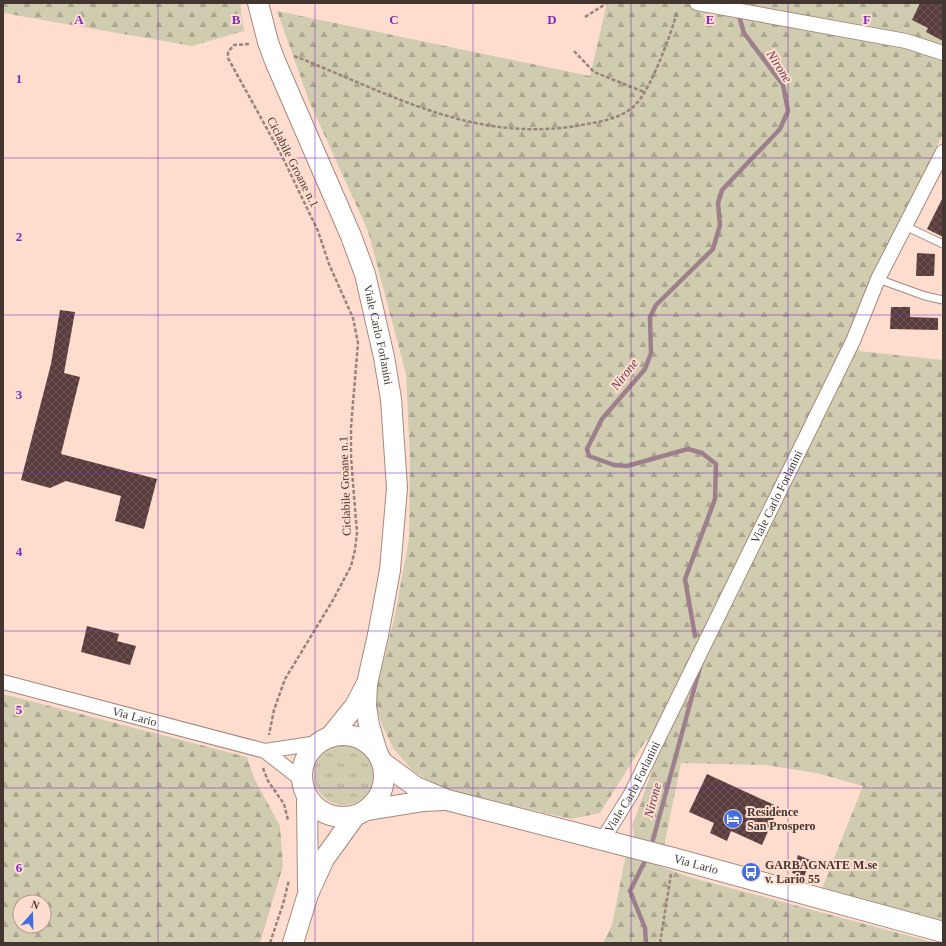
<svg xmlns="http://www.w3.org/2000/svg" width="946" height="946" font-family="Georgia,serif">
<defs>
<pattern id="grass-tufts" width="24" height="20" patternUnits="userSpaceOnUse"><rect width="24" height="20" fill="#cfccb0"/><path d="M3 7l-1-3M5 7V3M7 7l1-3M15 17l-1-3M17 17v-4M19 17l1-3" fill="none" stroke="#aaa690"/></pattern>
<pattern id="forest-firs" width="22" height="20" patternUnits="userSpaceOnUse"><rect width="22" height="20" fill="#cfccb0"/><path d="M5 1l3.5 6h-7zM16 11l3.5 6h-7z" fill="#aaa690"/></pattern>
<pattern id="building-cross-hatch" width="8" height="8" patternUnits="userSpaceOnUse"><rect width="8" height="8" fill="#593c3c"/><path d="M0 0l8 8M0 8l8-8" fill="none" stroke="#6f5757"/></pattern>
</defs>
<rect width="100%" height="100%" fill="#feddce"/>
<!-- grass -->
<path fill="url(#grass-tufts)" d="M314 775a30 30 0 1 1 60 0a30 30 0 1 1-60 0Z"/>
<!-- forest -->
<path fill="url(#forest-firs)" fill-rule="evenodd" d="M3,3H240L244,31L192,46L3,13Z
M607,3H943V133L852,334L859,351L943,360V927L821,891L863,786L816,773L766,765L681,763L664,846L635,838L632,826L661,746L646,740L600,813L571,819L445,790L413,771L393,748L382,725L374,699L395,615L409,539L410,459L406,374L368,231L309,101L277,11L590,76Z
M3,694L247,757L254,778L280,826L283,866L260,943H3ZM20,902H44V926H20Z
M626,854L689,877L936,943H603L612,925Z"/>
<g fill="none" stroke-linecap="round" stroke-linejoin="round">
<!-- stream -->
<path stroke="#9e808d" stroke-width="4.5" d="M695,636L685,579L715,499L716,464L702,453L688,449L627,466L614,465L589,456L587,449L602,419L645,369L651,353L650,317L656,305L713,249L720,225L718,203L722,190L780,129L788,111L783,85L744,33L739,16V3
M651,847L700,667
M646,943L645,928L630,891L648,855"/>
</g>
<!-- building -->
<path fill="url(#building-cross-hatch)" d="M920,3H943V41L926,32L928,28L912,20Z
M943,197V237L927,229Z
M917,253L935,254L934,276H916Z
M891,307H910V317L938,318V330L890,329Z
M60,310L75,312L64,373L80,377L61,454L157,479L144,529L115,521L121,496L66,481L50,488L21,480L51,364Z
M87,626L119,634L117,641L136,646L130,665L81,652Z
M707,774L779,807L762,845L731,831L727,841L710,833L714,823L689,812Z
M798,855L810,860L804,877L792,873Z"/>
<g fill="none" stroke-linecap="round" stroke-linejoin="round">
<defs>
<path id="lane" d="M905,226L943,244
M878,279L925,296L943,300"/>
<g id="street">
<path d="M697,3L906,41L943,53"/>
<path id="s1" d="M3,682L265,751L318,743"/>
<path d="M265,751L302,780"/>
<path id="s2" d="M603,839L631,794L853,341L878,279L943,152"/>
</g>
<g id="secondary">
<path id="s3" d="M258,3L268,42L275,61L351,236L365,274L384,357L391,399L397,488L390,570L378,635L367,684L366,706L369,725L377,752"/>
<circle cx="343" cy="776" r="41"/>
<path d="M330,737L355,706L366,685"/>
<path id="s4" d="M382,762L416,787L447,800L673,858L943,932"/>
<path d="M307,796L308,888"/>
<path d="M368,810L424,801L443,800"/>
<path d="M293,943L308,894L324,859L355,816"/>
</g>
</defs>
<!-- lane casing -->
<use href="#lane" stroke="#a7897c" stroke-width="9"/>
<!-- street casing -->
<use href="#street" stroke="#a7897c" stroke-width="16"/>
<!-- secondary casing -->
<use href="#secondary" stroke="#a7897c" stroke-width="22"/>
<!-- path -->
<path stroke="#9a8479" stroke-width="2.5" stroke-dasharray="4 2" stroke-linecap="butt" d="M585,17L607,3
M249,44L234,45L228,52V58L282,156L318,231L329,264L353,318L358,343L351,427V458L357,533L355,550L351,566L333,600L285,679L274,710L269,735
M574,51L594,72L644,92
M294,56C392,94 477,146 587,124C604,121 625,117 637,103C652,86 671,34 677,12
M263,768L268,781L284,804L288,820
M270,943L283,904L289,880
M660,943L671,874"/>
<!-- lane -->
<use href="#lane" stroke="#fff" stroke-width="7"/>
<!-- street -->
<use href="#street" stroke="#fff" stroke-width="14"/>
<!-- secondary -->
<use href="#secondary" stroke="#fff" stroke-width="20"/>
</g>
<!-- grid -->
<path fill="none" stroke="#7b2cbf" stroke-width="1" stroke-opacity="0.55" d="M158,3V943M315,3V943M473,3V943M631,3V943M788,3V943M3,158H943M3,315H943M3,473H943M3,631H943M3,788H943"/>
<!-- icons -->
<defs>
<symbol id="hotel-disc" viewBox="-11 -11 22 22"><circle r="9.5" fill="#426ee0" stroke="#feddce"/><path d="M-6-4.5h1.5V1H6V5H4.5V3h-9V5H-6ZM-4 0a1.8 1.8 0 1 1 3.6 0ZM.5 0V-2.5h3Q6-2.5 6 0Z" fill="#fff"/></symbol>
<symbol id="bus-disc" viewBox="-11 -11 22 22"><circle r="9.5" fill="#426ee0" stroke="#feddce"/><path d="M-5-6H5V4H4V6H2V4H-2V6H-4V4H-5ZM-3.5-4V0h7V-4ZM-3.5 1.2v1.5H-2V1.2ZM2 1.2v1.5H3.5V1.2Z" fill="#fff"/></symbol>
</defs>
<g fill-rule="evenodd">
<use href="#hotel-disc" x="722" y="808" width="22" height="22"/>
<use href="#bus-disc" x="740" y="861" width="22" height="22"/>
</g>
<g text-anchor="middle" stroke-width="4" stroke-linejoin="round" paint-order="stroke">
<!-- street labels -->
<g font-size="12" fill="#433630" stroke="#feddce">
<text transform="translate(293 162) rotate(63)" y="4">Ciclabile Groane n.1</text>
<text dy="4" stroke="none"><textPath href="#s3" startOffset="354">Viale Carlo Forlanini</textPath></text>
<text transform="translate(345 486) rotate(-92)" y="4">Ciclabile Groane n.1</text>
<text dy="4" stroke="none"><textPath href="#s2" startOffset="384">Viale Carlo Forlanini</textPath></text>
<text dy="4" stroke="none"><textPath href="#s1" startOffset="136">Via Lario</textPath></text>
<text dy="4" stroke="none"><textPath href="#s2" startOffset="60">Viale Carlo Forlanini</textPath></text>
<text dy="4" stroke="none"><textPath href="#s4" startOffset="333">Via Lario</textPath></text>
</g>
<!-- poi labels -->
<g font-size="12" font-weight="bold" fill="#433630" stroke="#feddce" text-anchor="start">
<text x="747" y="816">Residence<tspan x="747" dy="14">San Prospero</tspan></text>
<text x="765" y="869">GARBAGNATE M.se<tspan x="765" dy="14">v. Lario 55</tspan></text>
</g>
<!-- water labels -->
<g font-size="13" font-style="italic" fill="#6c3e54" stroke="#feddce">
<text transform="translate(780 66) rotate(57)" y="5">Nirone</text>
<text transform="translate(624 374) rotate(-52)" y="5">Nirone</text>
<text transform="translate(652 800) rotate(-75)" y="5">Nirone</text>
</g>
</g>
<g font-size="13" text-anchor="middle" font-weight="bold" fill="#7b2cbf" stroke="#feddce" stroke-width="4" stroke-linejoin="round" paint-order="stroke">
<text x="79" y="24">A</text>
<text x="236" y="24">B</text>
<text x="394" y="24">C</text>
<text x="552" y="24">D</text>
<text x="710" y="24">E</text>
<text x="867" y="24">F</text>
<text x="19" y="83">1</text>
<text x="19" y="241">2</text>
<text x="19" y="399">3</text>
<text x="19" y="556">4</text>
<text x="19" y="714">5</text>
<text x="19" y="872">6</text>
</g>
<!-- border -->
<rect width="946" height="946" fill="none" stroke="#433630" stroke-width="8"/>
<!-- north arrow -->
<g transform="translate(32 914) rotate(20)"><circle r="19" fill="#feddce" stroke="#b39a8f"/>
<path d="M0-3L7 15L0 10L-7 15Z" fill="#426ee0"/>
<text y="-6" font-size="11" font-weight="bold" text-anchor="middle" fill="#433630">N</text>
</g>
</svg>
